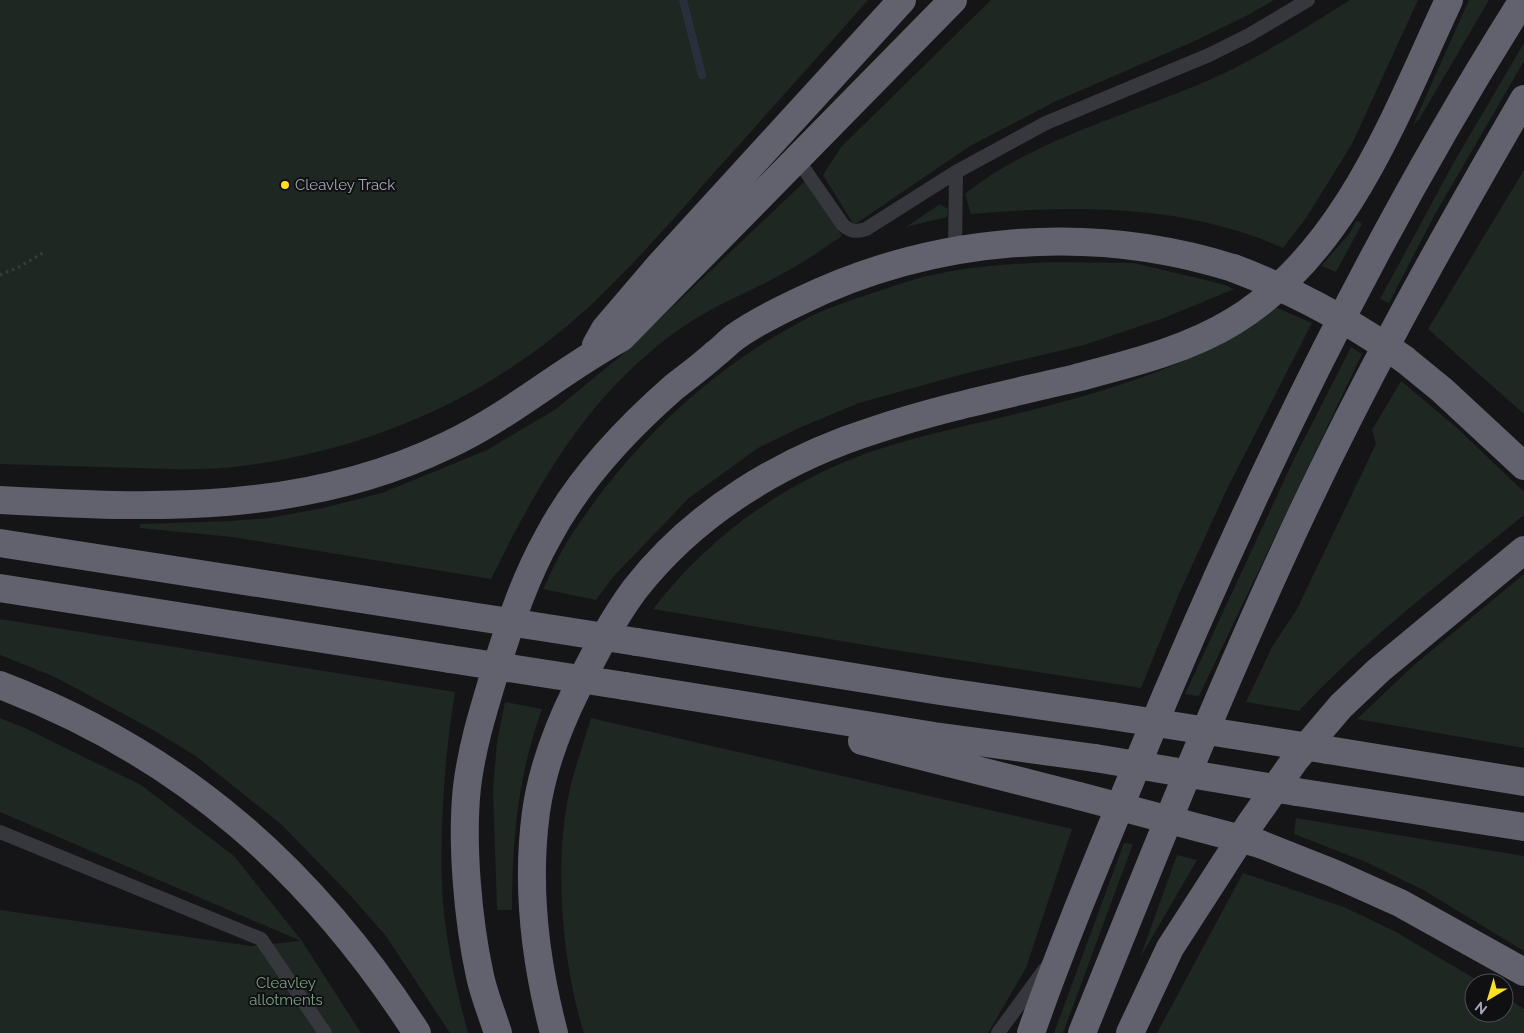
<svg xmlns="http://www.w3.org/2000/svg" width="1524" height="1033" font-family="Raleway,sans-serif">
<rect width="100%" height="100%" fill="#151517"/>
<!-- green -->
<path fill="#1e2721" d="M0,0H868C816,59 763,118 711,176C673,220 635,263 593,303C495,395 374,449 242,466C207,471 171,469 137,468C91,467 46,465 0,464Z
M991,0H1274L1250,14L1197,40L1056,101L970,146L854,225L823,175L841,147Z
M1350,0H1418L1352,144L1306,218L1283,248C1184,204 1077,205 971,214L965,194C1026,144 1117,118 1190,88C1246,66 1299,32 1350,0Z
M1469,0H1489L1420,118L1413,125Z
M1524,43V61L1434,216L1389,303L1380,299L1454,162Z
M1524,170V414L1428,329Z
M804,182L811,185L842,236C825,247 809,259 791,269C757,289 720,302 687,324C592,388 541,478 491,579L232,537L140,528V524L230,521L269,518L323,508L382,493L487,450L556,409L623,354Z
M940,204L948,209L947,217L906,227Z
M1357,220L1362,224L1336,272L1321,266L1349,234Z
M1052,262L1134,263L1222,284L1234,289L1164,318L1084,345L967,373L859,403L799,428L758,448L689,498L613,577L596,600L543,589C552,571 560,552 571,536C628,447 710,369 804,320C829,306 858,298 885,289C900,284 916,278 932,275C972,266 1011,264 1052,262Z
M1275,307L1312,323L1227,489L1179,594L1141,688L888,649L653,609C705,542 771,492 849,460C901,439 958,428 1012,415C1104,392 1200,366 1275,307Z
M1351,347L1362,354L1199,696L1185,694L1295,457Z
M1401,381L1456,427L1524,492V515C1447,578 1367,638 1299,711L1246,702L1272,647L1297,609L1376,444L1372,430Z
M1524,574V748L1357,719L1413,666Z
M0,619L455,692C445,755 440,819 442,883C443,928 456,989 468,1033H450L386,936L348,893L282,825L197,757L155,731L55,677L0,655Z
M505,702L542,709C518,776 512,839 512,910H497L493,789L497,742Z
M0,718L25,728L141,785L234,856L302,941L361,1033H0V910L251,946L301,941L0,812Z
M591,718L1072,829L1026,968L988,1033H584C563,968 554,867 568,799C573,772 583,745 591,718Z
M1296,818L1524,856V951L1425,891L1366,862L1294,834Z
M1124,843L1133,844L1063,1033H1054Z
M1177,855L1197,860L1140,958Z
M1243,873L1344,907L1396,932L1482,983H1474V1013H1504V996L1524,1009V1033H1157Z"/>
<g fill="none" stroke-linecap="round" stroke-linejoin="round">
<!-- stream -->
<path stroke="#2a303b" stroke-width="8" d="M683,0L702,75"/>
<!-- path -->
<path stroke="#3b3c43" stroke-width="3" stroke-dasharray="2.5 4" stroke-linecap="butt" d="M0,275L21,266L44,252"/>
<!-- lane -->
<path stroke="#37373e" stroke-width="14" d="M798,160L843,225C851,232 856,232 866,229L956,172L1046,123L1209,55L1249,35L1308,0
M955,250L956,172
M0,832L261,939L325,1033
M998,1033L1045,969"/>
<!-- highway -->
<path stroke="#61626d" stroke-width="28" d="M596,345L605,329L658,267L902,0
M1404,359L1442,390L1524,466
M0,500C155,509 305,514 448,445C510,416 562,370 621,338L953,0
M0,543L464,615
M0,588L450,659
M637,642L940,691L1112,716
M0,685C183,755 312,870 417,1033
M625,686L934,736L1095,758
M862,741L1079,796
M1328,750L1524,782
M1297,792L1524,827
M1260,844L1333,873L1400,903L1524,972
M498,1033C492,1014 484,995 480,976C468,921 461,843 467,787C472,745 485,705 497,665C511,621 525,578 548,537C578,480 626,429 674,387C688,376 702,366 715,354C722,349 728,342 735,337C754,323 777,312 798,302C933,236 1090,223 1233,268
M554,1033C535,961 526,886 536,812C542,769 558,727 577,689C594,655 612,620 635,589C695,512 783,459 875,430C940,408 1009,394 1076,378C1129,364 1187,350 1234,321C1347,251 1395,115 1449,0
M1031,1033C1063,941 1102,850 1139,760C1247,497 1371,240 1523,0
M1082,1033C1147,872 1211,711 1283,554C1354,398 1438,247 1524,99
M1130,1033L1170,948L1250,824L1295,760L1341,706L1379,670L1524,550"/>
<!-- highway-bridge -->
<path stroke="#61626d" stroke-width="28" d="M1233,268C1295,291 1350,321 1404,359
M464,615L637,642
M450,659L625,686
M1112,716L1328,750
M1095,758L1297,792
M1079,796L1260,844"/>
</g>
<!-- markers -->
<circle fill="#fedd25" stroke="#101012" stroke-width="2" cx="285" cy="185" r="5"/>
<g text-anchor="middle" stroke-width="4" stroke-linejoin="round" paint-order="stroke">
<!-- poi labels -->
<g font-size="15" fill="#a5a8b8" stroke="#101012" text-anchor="start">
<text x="295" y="190">Cleavley Track</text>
</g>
<!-- park labels -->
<g font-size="15" fill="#7ba485" stroke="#101012">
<text x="286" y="988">Cleavley<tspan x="286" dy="17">allotments</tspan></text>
</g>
</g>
<!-- north arrow -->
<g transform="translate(1489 998) rotate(218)"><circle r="24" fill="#101012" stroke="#4c4d54"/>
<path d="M0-4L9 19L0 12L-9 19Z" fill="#fedd25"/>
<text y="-8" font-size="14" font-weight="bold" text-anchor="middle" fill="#a5a8b8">N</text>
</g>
</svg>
